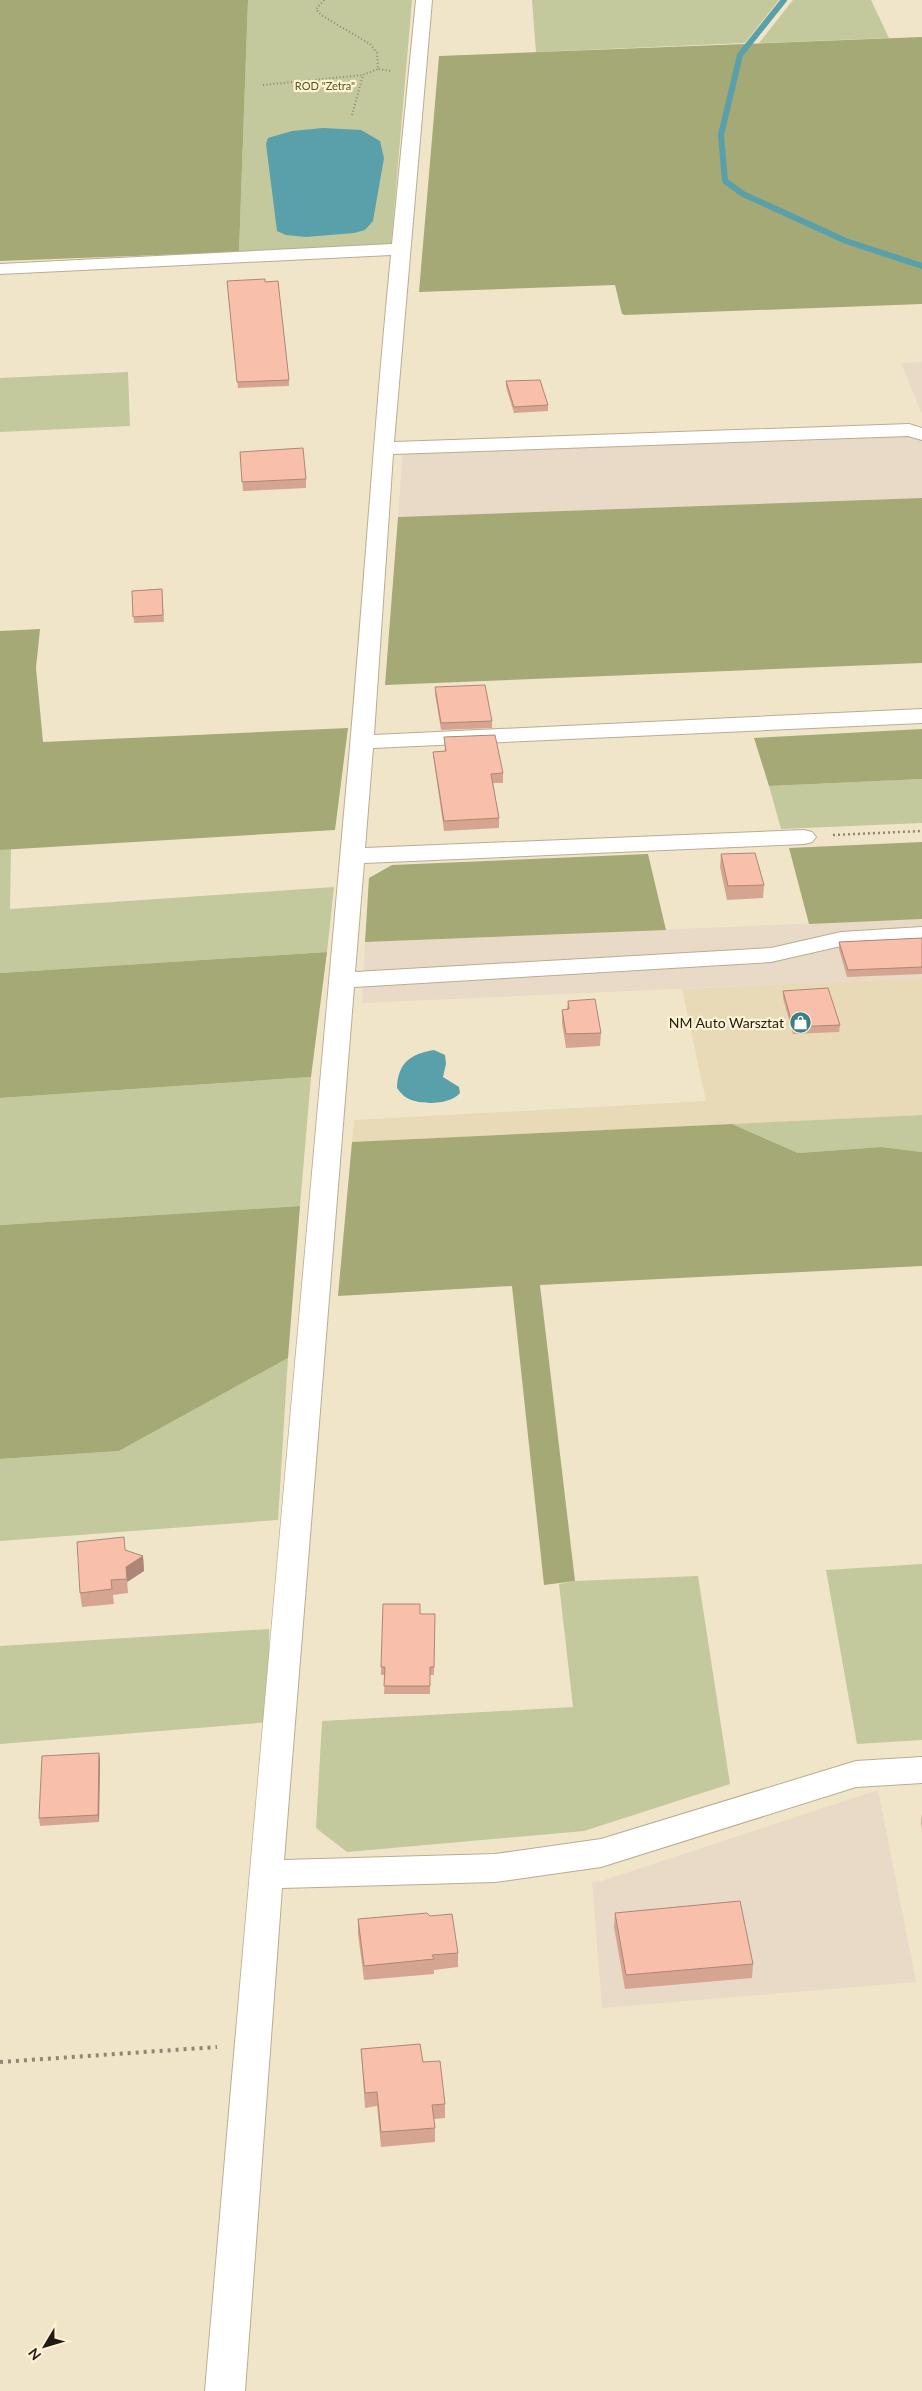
<svg xmlns="http://www.w3.org/2000/svg" width="922" height="2391" font-family="Lato,sans-serif">
<rect width="100%" height="100%" fill="#f1e5c9"/>
<!-- built -->
<path fill="#e8d9b7" d="M922,978V1115L352,1142L354,1120L706,1101L682,989Z"/>
<!-- industrial -->
<path fill="#e9dac7" d="M922,362V414L901,363Z
M922,427V498L398,517L403,447Z
M922,919V978L362,1003L365,942Z
M878,1790L916,1982L602,2008L592,1882L601,1881Z"/>
<!-- green -->
<path fill="#c4c89d" d="M248,0H412L391,246L239,252Z
M532,0H779L745,43L536,52Z
M793,0H871L889,38L759,43Z
M128,372L130,426L0,432V378Z
M922,779V823L781,829L769,786Z
M11,849L10,909L334,887L327,952L0,973V850Z
M311,1077L300,1206L0,1225V1098Z
M922,1115V1152L881,1147L798,1153L732,1124Z
M288,1358L278,1520L0,1541V1550V1459L119,1451Z
M922,1564V1740L857,1744L826,1570Z
M698,1576L730,1784L584,1831L347,1852L316,1828L322,1721L573,1707L559,1584L575,1581Z
M269,1629L270,1722L0,1744V1646Z"/>
<!-- forest -->
<path fill="#a5a975" d="M0,0H248L239,252L0,261Z
M922,37V304L625,315L622,314L615,285L419,292L439,56Z
M922,498V663L385,685L398,517Z
M40,629L36,668L43,742L348,728L335,830L0,850V631Z
M922,729V779L769,786L754,738Z
M922,842V919L809,924L789,848Z
M648,854L666,930L365,942L369,878L392,865Z
M327,952L311,1077L0,1098V973Z
M732,1124L798,1153L881,1147L922,1152V1266L540,1285L575,1581L544,1585L512,1286L338,1296L352,1142Z
M300,1206L288,1358L119,1451L0,1459V1225Z"/>
<!-- water -->
<path fill="#5aa0aa" d="M323,128L361,130L380,141L384,158L373,221L365,230L354,233L306,237L286,235L277,231L266,144L268,138L292,131Z
M434,1050L445,1055L446,1064L443,1077L459,1087L460,1093C450,1105 422,1105 409,1099C404,1097 400,1092 397,1088C398,1062 411,1054 434,1050Z"/>
<g fill="none" stroke-linecap="round" stroke-linejoin="round">
<!-- stream -->
<path stroke="#5aa0aa" stroke-width="6" d="M784,0L740,55L721,135L725,181L743,194L846,241L922,266"/>
<defs>
<path id="minor" d="M416,0H432L394,442L909,424L922,428V440L908,436L393,454L374,735L922,709V723L373,748L365,848L804,830L812,832L816,837L812,842L804,844L364,863L355,972L771,948L841,932L922,927V941L841,946L771,962L354,987L284,1860L495,1854L601,1839L856,1761L922,1757V1783L856,1787L601,1867L495,1882L282,1888L245,2391H205C250,1861 298,1331 345,802C362,620 373,437 391,255L0,274V264L392,244Z"/>
</defs>
<!-- minor casing -->
<use href="#minor" stroke="#b8ad92" stroke-width="2"/>
<!-- path-far2 -->
<path stroke="#8f8673" stroke-width="2" stroke-dasharray="1 2.5" stroke-linecap="butt" d="M324,0L316,9L321,15L370,44L377,53L378,69L391,71
M263,85L363,75
M352,115L363,75L378,69"/>
<!-- path-far1 -->
<path stroke="#8f8673" stroke-width="2.5" stroke-dasharray="2 3" stroke-linecap="butt" d="M833,835L922,831"/>
<!-- path -->
<path stroke="#8f8673" stroke-width="4" stroke-dasharray="3 5" stroke-linecap="butt" d="M0,2062L217,2047"/>
<!-- minor -->
<use href="#minor" fill="#fff" fill-rule="evenodd"/>
</g>
<!-- wall -->
<path fill="#d5a592" d="M228,287L289,380V386L238,388Z
M506,381L548,405V411L514,413L506,387Z
M240,452L306,479V488L243,491Z
M162,589L164,622L134,623L132,591Z
M435,687L492,721V728L441,730L435,694Z
M444,737L503,773V783H493L499,818V828L444,831L434,761L433,752L445,751Z
M721,854L764,885L763,898L727,900L720,867Z
M922,938V974L847,977L839,949V942Z
M783,991L840,1025L839,1032L793,1034L783,998Z
M568,1001L601,1033L600,1046L566,1048L562,1023V1010L567,1009Z
M143,1556L144,1571L127,1582L128,1593L113,1595L114,1604L82,1607L80,1593Z
M420,1614H435L434,1675H430V1694H384L385,1675H381V1667Z
M99,1753L100,1761L99,1822L40,1826L39,1818Z
M922,1813V1830L921,1823Z
M615,1913L753,1964L752,1978L625,1989L614,1927Z
M358,1919L458,1953V1967L434,1970V1974L364,1980L358,1934Z
M361,2049L423,2062L445,2104V2118L434,2119L435,2128V2142L381,2147L377,2106L365,2108Z"/>
<!-- shaded-wall -->
<path fill="#ae8677" d="M143,1556L144,1571L127,1582L128,1593L126,1567Z
M99,1753L100,1761L99,1822L98,1815Z"/>
<!-- building -->
<path fill="#f8c0aa" stroke="#ae8677" d="M265,279V282L278,281L289,380L237,382L227,281Z
M540,380L548,405L514,407L506,381Z
M303,448L306,479L242,482L240,452Z
M162,589L163,615L133,617L132,591Z
M485,685L492,721L441,723L435,687Z
M495,735L503,773L491,774L499,818L444,821L433,752L446,751L444,737Z
M755,853L764,885L728,886L721,854Z
M922,938V967L848,970L839,942Z
M828,988L840,1025L793,1027L783,991Z
M595,999L601,1033L566,1034L562,1010L569,1009L568,1001Z
M124,1537L125,1550L143,1556L126,1567L127,1579L111,1580L112,1589L80,1593L77,1542Z
M383,1604H420V1614H435L434,1667H430V1686H384L385,1667H381Z
M99,1753L98,1815L39,1818L42,1756Z
M740,1901L753,1964L626,1975L615,1913Z
M427,1913L430,1916L452,1914L458,1953L432,1955L434,1959L364,1966L358,1919Z
M420,2044L423,2062L440,2061L445,2104L432,2105L435,2128L381,2132L377,2092L365,2093L361,2049Z"/>
<!-- icons -->
<defs>
<symbol id="shop-disc" viewBox="-11 -11 22 22"><circle r="9.5" fill="#397f8b" stroke="#fff3d6"/><path d="M-5-2.5h2.3a2.7 3.5 0 0 1 5.4 0H5L5.5 6h-11ZM-1.5-2.5h3a1.5 2.3 0 0 0-3 0Z" fill="#fff"/></symbol>
</defs>
<g fill-rule="evenodd">
<use href="#shop-disc" x="788" y="1010" width="25" height="25"/>
</g>
<g text-anchor="middle" stroke-width="4.5" stroke-linejoin="round" paint-order="stroke">
<!-- far-park labels -->
<g font-size="11" fill="#535619" stroke="#fff3d6">
<text x="325" y="90">ROD "Zetra"</text>
</g>
<!-- poi labels -->
<g font-size="14" fill="#211c12" stroke="#fff3d6" text-anchor="end">
<text x="784" y="1028">NM Auto Warsztat</text>
</g>
</g>
<!-- north arrow -->
<g transform="translate(45 2346) rotate(232)" stroke="#fff3d6" stroke-width="4" paint-order="stroke">
<path d="M0-4L9 19L0 12L-9 19Z" fill="#211c12"/>
<text y="-8" font-size="14" font-weight="bold" text-anchor="middle" fill="#211c12">N</text>
</g>
</svg>
